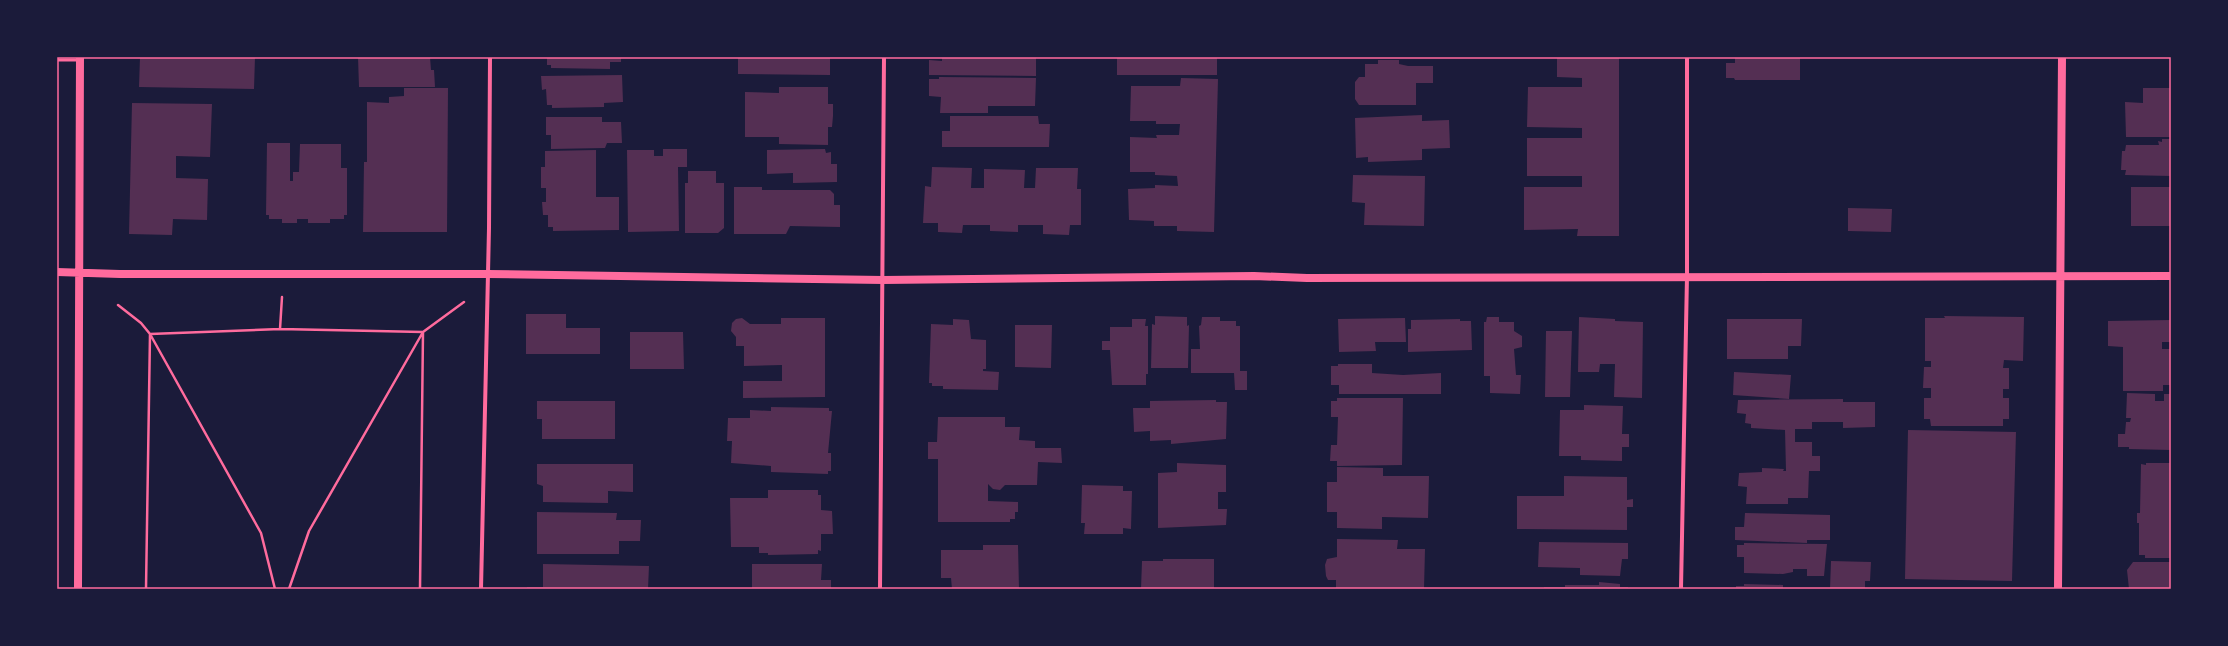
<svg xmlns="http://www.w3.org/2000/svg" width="2228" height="646" font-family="'Golos Text',sans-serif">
<rect width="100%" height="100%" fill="#1b1b3a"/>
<!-- building -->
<path fill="#542f53" d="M140,57H255L254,89L139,87Z
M358,57H430L431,70H434L435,87H359Z
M547,57H621V62H610V69L551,68V65H547Z
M738,57H830V75L738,74Z
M942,57H1036V76L929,75V60L942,61Z
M1117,57H1217V75H1117Z
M1557,57H1619V236H1577L1578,229L1524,230V187H1582V176H1527V138H1582V128L1527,127L1528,87H1582V78L1557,77Z
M1735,57H1800V80H1735L1734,78H1726V63H1735Z
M1378,60H1399V64L1408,66H1433V83H1416V105H1359L1355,99V82L1359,77H1365V64H1378Z
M622,75L623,102L604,103V107L552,108V105H547L546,89L542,90L541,76Z
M939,77L1036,78L1035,106H988V113H940L941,97L929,96V79H939Z
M1181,78L1218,79L1214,232L1177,231V226H1154V221L1129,220L1128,189L1155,188V185L1178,186L1177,176L1155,175V172H1130V137L1157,138L1156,135H1179L1180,124H1156V121H1130L1131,86H1180Z
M779,87H828V104H833V116L832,127H828V145L779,144V137H745V92L779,93Z
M404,88H448L447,232H363L364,162H367V102L389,103V97L404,96Z
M2143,88H2171V137H2126L2125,102L2143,103Z
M132,103L212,104L210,157L176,156V178L208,179L207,220L173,219L172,235L129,234Z
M1422,115V121L1449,120L1450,148L1422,149V160L1368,162V157L1356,158L1355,118Z
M950,116H1038L1039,124H1050L1049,147H942V131H950Z
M546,117H602V122H621L622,143H607L605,148L551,149V135H546Z
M2162,139H2171V176L2125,175L2126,170H2121L2122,151H2125L2126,145H2159L2158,141L2162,142Z
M267,143H290V181H293V172H299L300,144H341V168H347V215H344V219H330V223H308V219H297V223H282V219H269V215H266Z
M663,149H687V167H678L679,231L628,232L627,150H654V156H663Z
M825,149L826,153L831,152V164H837V182L793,183V173L767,174V150Z
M596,150V197H619V230L553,231V227H548V215H543L542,202H546V188H541V167H545V151Z
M932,167L972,168L971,188H984V169L1025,170L1024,188H1035L1036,168H1078L1077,189H1081V225H1070L1069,235L1043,234V225H1018V232L990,231V225H963L962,233L938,232V223H923L925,186L931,187Z
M688,171H716V183H724V228L718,233H685V183H688Z
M1353,175L1425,176L1424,226L1364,225L1365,203L1352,202Z
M734,187H762V190H830L834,194V205H840V227L790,226L786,234H734Z
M2131,187H2171V226H2131Z
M1848,208L1892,209L1891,232L1848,231Z
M526,314H566V328H600V354H526Z
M1155,316L1187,317V326L1189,325L1188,368H1151L1152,324L1155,325Z
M1944,316L2024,317L2023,361L2004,360L2003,368H2009V389H2003V398H2009V419H2003V426H1931L1930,419H1924V398H1931V388H1923L1924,367H1931V361H1925V318H1945Z
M1202,317H1220V321H1236V326H1240V371H1247V390H1235L1234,373H1191V349H1200L1199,326L1201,325Z
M1487,317H1499V322H1514V331L1522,336V347L1514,349L1516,375H1521L1520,394L1490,393V376H1484V322H1486Z
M1579,317L1615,319V321L1643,322L1642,398L1614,397L1615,364H1600L1599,372H1578Z
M742,318L750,324H781V318H825V397L743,398V381H782V365L744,366V346H736V337L731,331L732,323L736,319Z
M1405,318L1406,342H1375L1376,351L1339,352L1338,319Z
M953,319L969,320L971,339L986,340V369H983V371L999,372L998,390L943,389V386H932V383H929L931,324L953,325Z
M1132,319H1146L1145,326H1148V374H1146V385H1112L1110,350H1102V341H1110V327H1132Z
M1460,319V321H1471L1472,350L1408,352V329H1411V320Z
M1727,319H1802L1801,346H1788V359H1727Z
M2171,320V342H2162V349H2171V385H2163V391H2123V347L2108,346V321Z
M1015,325H1052L1051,368L1015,367Z
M1546,331H1572L1570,397H1545Z
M630,332H683L684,369H630Z
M1338,364H1372V373L1403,375L1441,373V394H1339V385H1331V366H1338Z
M1734,372L1791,375L1789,399L1733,395Z
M2127,393L2155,394V401H2164V394H2171V450L2129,449V447H2118V434H2125L2126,422H2130L2131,418H2126Z
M1337,398H1403L1402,465L1337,466V461H1330L1331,445H1337L1338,417H1331V401H1337Z
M1843,399V402H1875V427L1843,428V422H1812V429H1795V442H1812V456H1820V471H1809L1808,498H1788V504H1746L1747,487L1738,486L1739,473L1762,472V468L1784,469L1783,471H1786L1785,430L1751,428V424L1745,423L1746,414L1737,413L1738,400Z
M1216,400V402H1227L1226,439L1171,444V440L1150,441V431L1134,432L1133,408H1150V401Z
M537,401H615V439H542V419H537Z
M1584,405L1623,406L1622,434H1629V447H1622V461L1581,460V456H1559L1560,410H1584Z
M771,407L829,408V411H832L828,453H831V471H828V474L771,472V466L731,463L732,441H727L728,418H750V410L771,411Z
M938,417H1005V427H1020L1019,440L1035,441V448H1061L1062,463L1038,462L1037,485H1005L1000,490L993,489L988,484V501L1018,502V512H1015V519H1010V522H938V459H928V442H937Z
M1908,430L2016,432L2012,581L1905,579Z
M1177,463L1226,465V492H1218V509H1227L1226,525L1158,528V473L1177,472Z
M2146,463H2171V558H2145V555H2139V523H2137V513H2140L2141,464L2146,465Z
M537,464H633V492L608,491V503L543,502V486L537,484Z
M1337,467L1383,468V476H1429L1428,518L1382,517V529L1337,528V512H1327V482H1337Z
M1564,476L1627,477V500L1633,499V507H1627V530L1517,529V496H1564Z
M1082,485L1123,486V491H1132L1131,529L1123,528V534H1084L1085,523H1081Z
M768,490H818V495H821V510L832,511L833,534H821V551L818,550V554L768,555V553H759V547H731L730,498H768Z
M537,512L617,513L616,520H641L640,541H619V554H537Z
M1745,513L1830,515V540H1807V543L1735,540V527H1744Z
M1337,539L1398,540L1397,549H1425L1424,589H1336V580H1328L1326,576L1325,565L1327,559L1337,557Z
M1539,542L1628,543V559H1622L1620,576L1580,575V568L1538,567Z
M1744,543L1827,544L1824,576H1807V569H1793V572L1783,574L1744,573V557H1737V545H1744Z
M983,545H1018L1019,589H952L951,578H941V550H983Z
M1163,559H1214V589H1141L1142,561H1163Z
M1831,561L1871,562L1870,581H1865V589H1830Z
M2133,562H2171V589H2129L2127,570Z
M543,564L649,566L648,589H527V587H543Z
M752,564H822L821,580H831V589H752Z
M1599,582L1620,584V587H1628V589H1544V587H1565V585H1599Z
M1744,584L1783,585V589H1736V586H1744Z"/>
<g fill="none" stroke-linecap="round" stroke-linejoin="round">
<!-- path -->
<path stroke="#ff6b9d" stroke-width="2.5" d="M118,305L141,323L150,334L261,533L275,589
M280,329L282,297
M146,589L150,334L280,329L423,332
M289,589L309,531L423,332L464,302
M420,589L423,332"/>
<!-- service -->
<path stroke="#ff6b9d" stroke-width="3" d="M57,60H80"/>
<!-- minor -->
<path stroke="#ff6b9d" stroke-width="4" d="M481,589L489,228L490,57
M880,589L884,57
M1681,589L1687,276V57"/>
<!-- secondary -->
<path stroke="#ff6b9d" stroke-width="8" d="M57,272L120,274H488L883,280L1254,276L1307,278L2171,276
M78,589L80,57
M2058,589L2062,57"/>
</g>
<!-- border -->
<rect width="2228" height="646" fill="none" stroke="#1b1b3a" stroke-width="116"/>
<rect x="58" y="58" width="2112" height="530" fill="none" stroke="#ff6b9d" stroke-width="1.5"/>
</svg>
